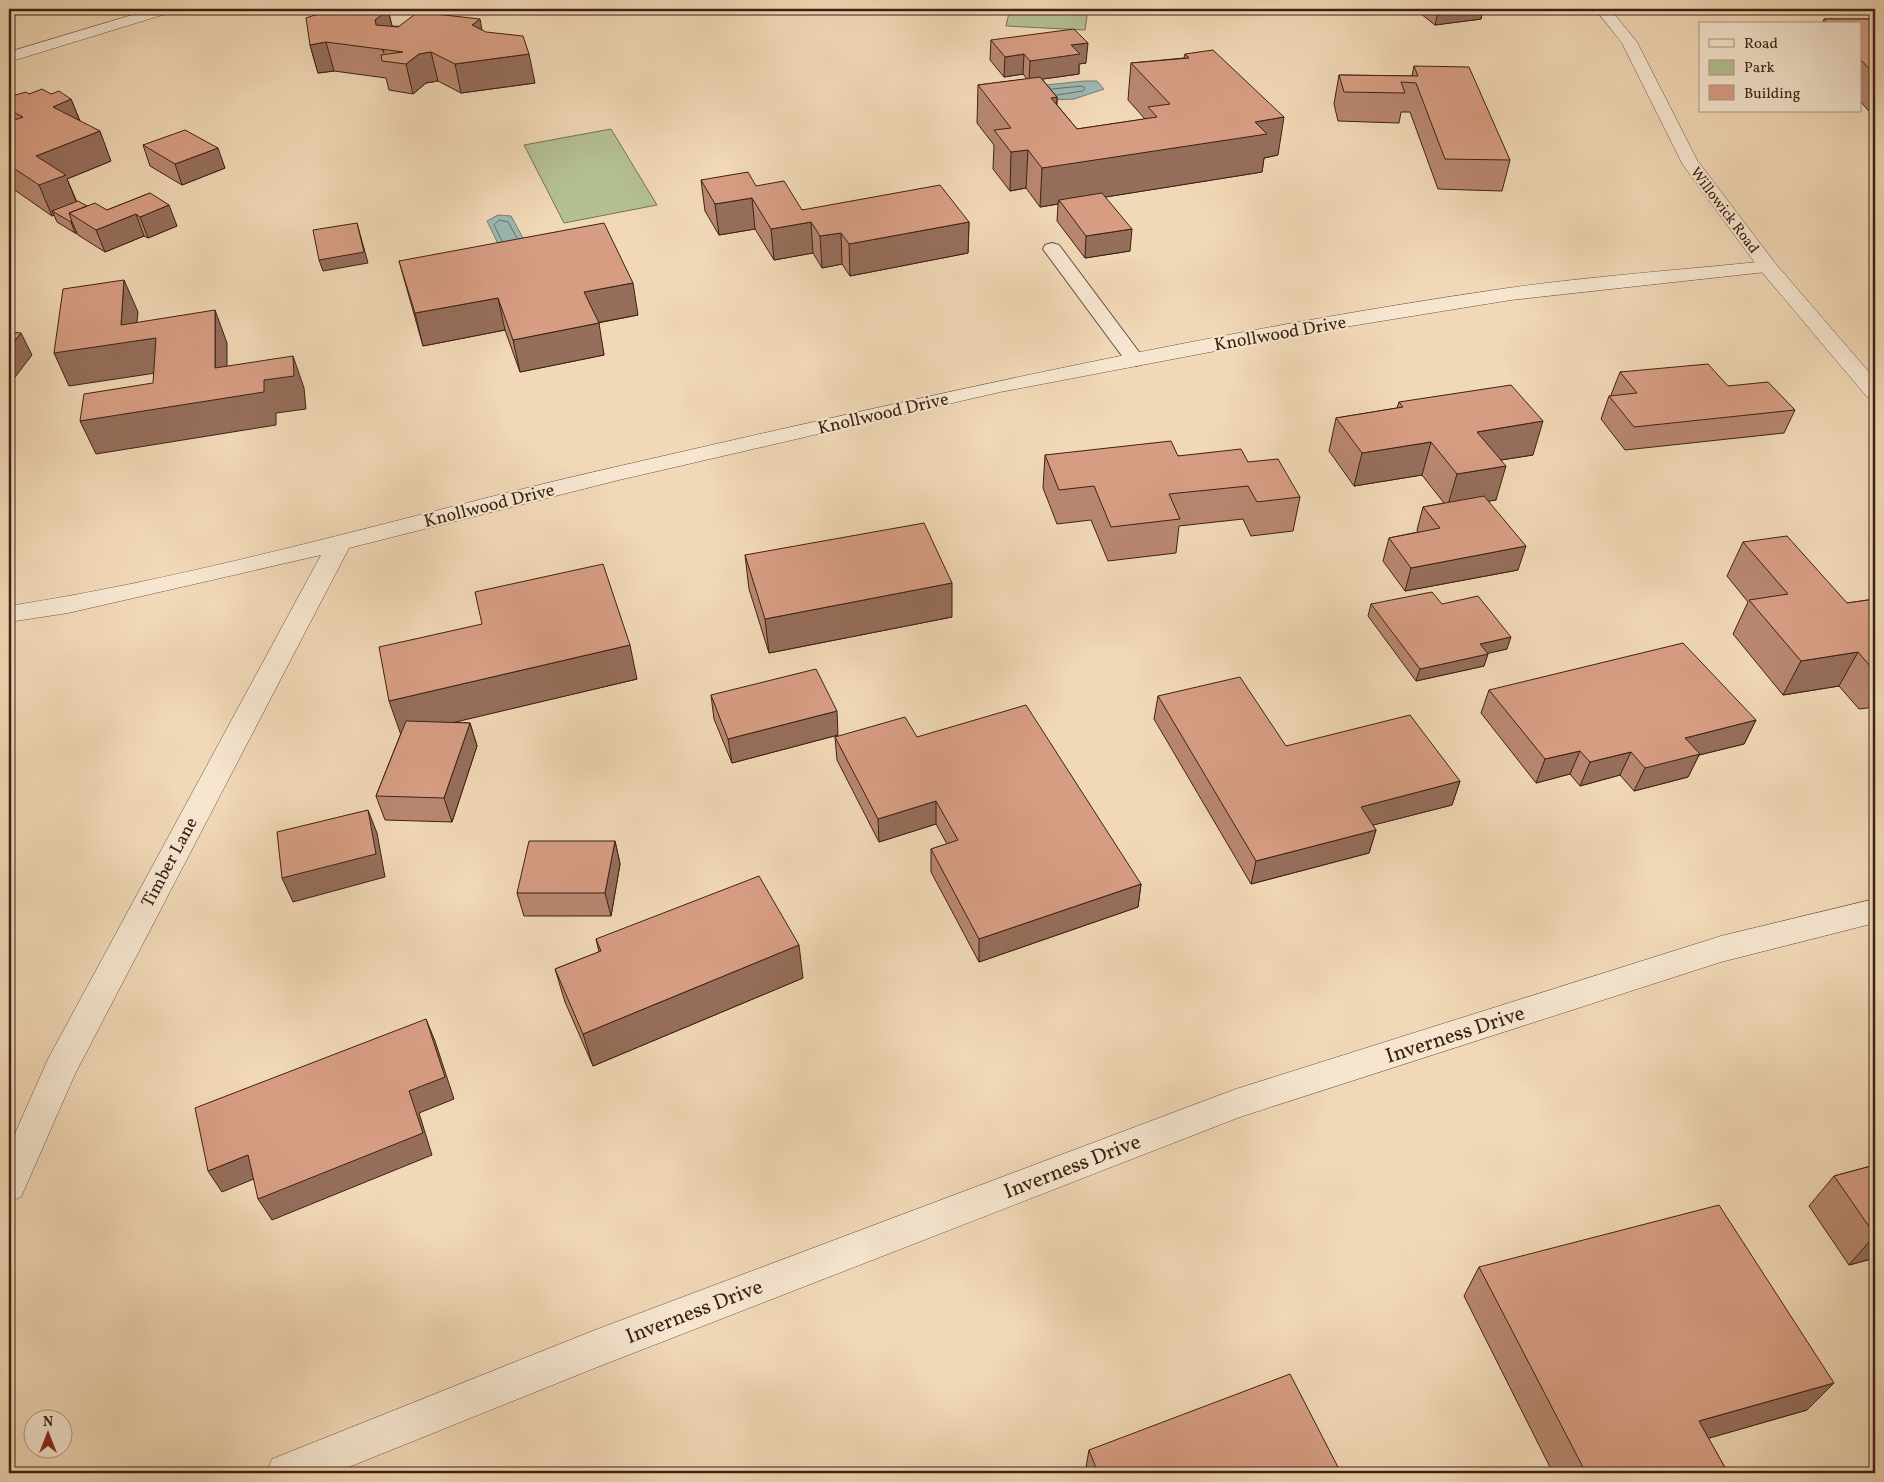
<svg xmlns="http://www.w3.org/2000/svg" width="1884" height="1482" font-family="Vollkorn,serif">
<rect width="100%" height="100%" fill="#f1d8b6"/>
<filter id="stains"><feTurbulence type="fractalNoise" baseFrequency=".004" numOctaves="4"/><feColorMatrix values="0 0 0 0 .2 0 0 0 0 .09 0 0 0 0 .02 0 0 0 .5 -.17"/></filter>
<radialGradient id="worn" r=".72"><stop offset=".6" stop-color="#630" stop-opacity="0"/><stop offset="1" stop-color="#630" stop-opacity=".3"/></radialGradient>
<!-- green -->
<path fill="#b4c092" stroke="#787052" d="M1010,9H1088L1085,30L1006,26Z
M611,129L657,205L564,223L524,145Z"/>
<!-- water -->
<path fill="#9bb9b4" stroke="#757c74" d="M1084,81H1097L1104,89L1074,99L1047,100L1046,85Z
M498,215L511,216L530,251L504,256L487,221Z"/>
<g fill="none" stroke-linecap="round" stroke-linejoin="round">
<!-- shore -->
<path stroke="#6c6d64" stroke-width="1" d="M1052,89L1082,86L1085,88L1083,91L1057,95
M502,241L494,225L499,220L508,222L517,238"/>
<defs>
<path id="service" d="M1052,243L1059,245L1142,356L1145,360L1142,364L1135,366L1128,364L1043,249L1045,245Z"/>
<path id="minor" d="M1768,261L1775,263L1778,267L1775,271L1511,300L1326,330L1000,392L619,480L349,548L75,1074L21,1197L9,1202V1147L48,1059L321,555L68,613L9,622V606C217,574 419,511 624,465C917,398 1210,331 1508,288C1594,276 1681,270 1768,261Z
M1875,899V923L1721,962L1240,1117L595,1368L334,1473H266L272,1459L595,1330L1236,1089L1721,936Z"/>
<path id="tertiary" d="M152,9H175L172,12L9,62V52Z
M1595,9H1610L1637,42L1697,160L1775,263L1875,379V398L1867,397L1761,271L1683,165L1622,43Z"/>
</defs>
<!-- service casing -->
<use href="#service" stroke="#6a4f3c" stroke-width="2"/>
<!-- minor casing -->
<use href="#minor" stroke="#6a4f3c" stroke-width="1"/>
<!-- tertiary casing -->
<use href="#tertiary" stroke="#6a4f3c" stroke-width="1"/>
<!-- service -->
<use href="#service" fill="#f6e6d0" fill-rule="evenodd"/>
<!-- minor -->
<use href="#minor" fill="#f6e6d0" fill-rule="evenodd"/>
<!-- tertiary -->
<use href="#tertiary" fill="#f6e6d0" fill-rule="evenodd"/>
</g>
<!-- wall -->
<path fill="#b98771" stroke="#3d2113" d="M1392,9H1483L1481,19L1435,25L1416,10L1397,13Z
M388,10L392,26L482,30L535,83L461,93L438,81L426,83L413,94L389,90L386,78L334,71L318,73L310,45Z
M1824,19H1875V118L1860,101V24H1822Z
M991,40L1086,63L1079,64V74L1042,79L1057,97V105L1077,129L1145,119L1128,100L1131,63L1184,58L1185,54L1278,155L1264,158L1262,172L1105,197L1130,251L1085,258L1057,221L1058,204L1040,207L1026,188L1010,191L993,169L994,145L977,123L978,85L1027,79L1023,74L1004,77L990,60Z
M1414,66L1510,160L1502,191L1438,189L1410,112H1401L1399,123L1338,121L1334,104L1339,75L1412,76Z
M29,94H51L71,99L80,121L111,161L67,179L77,202L87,206L107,210L150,193L177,226L148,238L144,236L105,252L78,235L77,233H75L57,222L54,215L52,216L9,186V97Z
M143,145L225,168L182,185L150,166Z
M701,180L756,186L802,210L969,222L968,253L850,276L842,264L822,268L813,253L774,260L755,229L719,235L705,211Z
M399,261L638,315L598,323L604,355L520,372L505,330L423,346Z
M1620,372L1728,386L1795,410L1784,433L1625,450L1601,419L1609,396H1612L1611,395Z
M1399,402L1533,455L1501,460L1496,500L1488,501L1518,570L1405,591L1383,561L1389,538L1418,532L1417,530L1423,507L1444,503L1422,475L1354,486L1329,451L1336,418L1397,408Z
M1045,455L1178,456L1248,462L1300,497L1293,531L1251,536L1243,519L1179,526L1176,553L1108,561L1091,520L1057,524L1043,488Z
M1743,542L1847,603L1875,599V707L1859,709L1839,686L1783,695L1733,634L1748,602L1727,576Z
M745,555L952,617L769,653L749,589Z
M1371,604H1442L1507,649L1488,653L1484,666L1416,681L1368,616Z
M637,679L453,722L470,723L477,746L452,822L385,820L376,796L401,733Z
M1489,690L1756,720L1744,744L1699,755L1688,777L1634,791L1620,775L1580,786L1570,774L1536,783L1481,713Z
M711,695L838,735L732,763L714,719Z
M1158,696L1286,746L1460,781L1452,805L1373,825L1376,830L1369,853L1251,884L1154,719Z
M835,737H917L1141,884L1138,907L979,962L931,872V849L947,844L936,824L879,842L837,760Z
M615,841L620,864L611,916H524L517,893Z
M596,939L803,978L593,1066L565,1002L555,969L599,952Z
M1875,1165V1258L1849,1265L1809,1206L1834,1176Z
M1479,1267L1834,1383L1807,1410L1708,1438L1728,1473H1553L1464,1296Z
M1089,1450L1341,1473H1085Z"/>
<!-- shaded-wall -->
<path fill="#966e5c" stroke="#3d2113" d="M1398,9H1417L1416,10L1397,13Z
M1439,9H1483L1481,19L1435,25Z
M388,10L395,38L382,48L384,53L375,20Z
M480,19L485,47L472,25Z
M326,42L334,71L318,73L310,45Z
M1088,43L1086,63L1079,64V74L1029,81L1030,61L1071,45Z
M431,52L438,81L426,83L413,94L406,64L419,54Z
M529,54L535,83L461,93L455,64Z
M1024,54L1023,74L1004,77L1005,57Z
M1057,97L1055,135L1051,98Z
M71,99L83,129L53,107Z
M1284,117L1278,155L1264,158L1262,172L1062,204L1059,200L1058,204L1040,207L1042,168L1255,122Z
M100,131L111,161L67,179L78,206L52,211L54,215L52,216L39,185L36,156Z
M218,148L225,168L182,185L175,164Z
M1028,150L1026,188L1010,191L1011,152Z
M752,198L755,229L719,235L715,204Z
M169,205L177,226L148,238L140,217Z
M136,214L144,236L105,252L96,230Z
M71,222H72L77,233H75Z
M811,222L813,253L774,260L771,229Z
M969,222L968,253L850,276L849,244Z
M357,223L368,263L323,271L319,260Z
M1132,229L1130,251L1085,258L1086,236Z
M841,233L842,264L822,268L820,236Z
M124,280L138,312L135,341L156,338L169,371L69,386L54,353L121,325Z
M633,283L638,315L590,324L584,292Z
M498,298L505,330L423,346L415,313Z
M215,310L227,343V397L264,380L293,356L304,388L306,409L276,413V425L96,454L80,421L215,368Z
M599,323L604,355L520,372L513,340Z
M21,333L32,355L9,385V348Z
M1543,421L1533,455L1468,465L1477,432Z
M1431,442L1422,475L1354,486L1362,453Z
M1506,466L1496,500L1447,508L1457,474Z
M1526,546L1518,570L1405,591L1411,568Z
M952,583V617L769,653L765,619Z
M1511,637L1507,649L1476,656L1480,644Z
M630,645L637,679L401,735L389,701Z
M1858,652L1839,686L1783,695L1801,661Z
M1488,654L1484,666L1416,681L1420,669Z
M837,711L838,735L732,763L728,739Z
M1756,720L1744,744L1699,755L1688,777L1634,791L1645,768L1685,738Z
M470,723L477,746L452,822L444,798Z
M1580,751L1570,774L1536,783L1545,759Z
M1631,752L1620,775L1580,786L1590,762Z
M1460,781L1452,805L1354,830L1361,807Z
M936,801V824L879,842L878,819Z
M368,810L377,833L385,877L293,902L282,878Z
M1376,830L1369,853L1251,884L1256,861Z
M615,841L620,864L611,916L605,893Z
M1141,884L1138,907L979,962V939Z
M799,945L803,978L593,1066L583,1034Z
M426,1019L435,1041L454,1099L419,1113L432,1155L272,1220L258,1199L409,1091Z
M248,1155L261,1176L222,1192L208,1171Z
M1875,1235V1258L1849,1265Z
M1834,1383L1807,1410L1675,1448L1699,1421Z"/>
<!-- building -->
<path fill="#d79d83" stroke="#3d2113" d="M327,9H385L388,10L375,20L376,25L398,27L418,12L480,19L472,25L486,32L523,36L529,54L455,64L431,52L419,54L406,64L382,61L381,55L403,52L326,42L310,45L306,18L327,11Z
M1824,19H1875V75L1860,59V24H1828Z
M1074,29L1088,43L1071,45L1080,54L1030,61L1024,54L1005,57L991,40Z
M1213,50L1284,117L1255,122L1267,134L1042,168L1028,150L1011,152L994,130L1011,128L978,85L1040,77L1057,97L1051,98L1077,129L1157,117L1148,107L1170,104L1131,63L1189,58L1185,54Z
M1414,66L1469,67L1510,160L1445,159L1416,83L1401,82L1405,93L1344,92L1339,75L1418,76Z
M42,89L51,94L59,91L71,99L53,107L100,131L36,156L66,175L39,185L9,165V144L12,143L9,141V122L23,117L9,110V97L26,92L29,94Z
M185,130L218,148L175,164L143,145Z
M748,172L756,186L784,181L802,210L940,185L969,222L849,244L841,233L820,236L811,222L771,229L752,198L715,204L701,180Z
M150,193L169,205L140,217L136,214L96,230L69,213L95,203L107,210Z
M1102,193L1132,229L1086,236L1059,200Z
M78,201L87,206L69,213L72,222H71L52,211Z
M357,223L364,252L319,260L313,230Z
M604,223L633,283L584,292L599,323L513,340L498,298L415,313L399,261Z
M124,280L121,325L215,310V368L293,356L294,376L264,380V392L80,421L84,394L153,383L156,338L54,353L63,289Z
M9,332L21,333L9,348Z
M1708,364L1728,386L1768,382L1795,410L1634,427L1609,396L1637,393L1620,372Z
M1511,385L1543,421L1477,432L1506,466L1457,474L1431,442L1362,453L1336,418L1403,407L1399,402Z
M1171,441L1178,456L1241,449L1248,462L1278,459L1300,497L1257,502L1248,486L1169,494L1180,519L1111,527L1094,486L1059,490L1045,455Z
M1484,496L1526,546L1411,568L1389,538L1440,528L1423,507Z
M924,523L952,583L765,619L745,555Z
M1787,536L1847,603L1875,599V672L1858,652L1801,661L1749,600L1788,594L1743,542Z
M603,564L630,645L389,701L379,647L482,624L475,592Z
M1432,592L1442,604L1478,596L1511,637L1480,644L1488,654L1420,669L1371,604Z
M1683,643L1756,720L1685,738L1700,754L1645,768L1631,752L1590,762L1580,751L1545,759L1489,690Z
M816,669L837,711L728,739L711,695Z
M1240,677L1286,746L1410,715L1460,781L1361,807L1376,830L1256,861L1158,696Z
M1026,705L1141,884L979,939L931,849L958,840L936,801L878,819L835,737L905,717L917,737Z
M406,721L470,723L444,798L376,796Z
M368,810L376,854L282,878L277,832Z
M529,841H615L605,893H517Z
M759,876L799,945L583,1034L555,969L601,951L596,939Z
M426,1019L445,1077L409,1091L423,1133L258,1199L248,1155L208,1171L195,1108Z
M1875,1165V1235L1834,1176Z
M1719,1205L1834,1383L1699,1421L1728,1473H1586L1479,1267Z
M1290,1374L1341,1473H1098L1089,1450Z"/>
<g text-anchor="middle" stroke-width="4" stroke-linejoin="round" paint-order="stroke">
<!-- far-street labels -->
<g font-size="15" fill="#3d2113" stroke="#f6e6d0">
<text transform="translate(1725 210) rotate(53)" y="5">Willowick Road</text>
</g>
<!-- street labels -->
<g font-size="18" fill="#3d2113" stroke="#f6e6d0">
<text transform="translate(1280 333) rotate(-10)" y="6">Knollwood Drive</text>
<text transform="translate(883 413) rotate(-13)" y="6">Knollwood Drive</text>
<text transform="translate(489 505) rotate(-14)" y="6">Knollwood Drive</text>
<text transform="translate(169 862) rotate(-62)" y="6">Timber Lane</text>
</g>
<!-- near-street labels -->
<g font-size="21" fill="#3d2113" stroke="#f6e6d0">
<text transform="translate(1455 1034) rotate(-18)" y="7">Inverness Drive</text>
<text transform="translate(1072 1166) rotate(-21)" y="7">Inverness Drive</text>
<text transform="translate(694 1311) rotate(-21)" y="7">Inverness Drive</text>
</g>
</g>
<!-- margin -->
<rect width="1884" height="1482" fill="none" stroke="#f1d8b6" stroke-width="30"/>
<rect x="10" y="10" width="1864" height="1462" fill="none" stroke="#3d2113" stroke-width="2.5"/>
<rect x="15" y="15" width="1854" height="1452" fill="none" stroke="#3d2113"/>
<!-- legend -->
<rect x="1699" y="22" width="162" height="90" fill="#f6e6d0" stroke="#ac9784"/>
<rect x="1709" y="39" width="25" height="8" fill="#f6e6d0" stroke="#ac9784"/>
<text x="1744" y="48" font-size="15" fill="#3d2113">Road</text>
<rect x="1709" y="60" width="25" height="15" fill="#b4c092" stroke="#ac9784"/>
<text x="1744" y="72" font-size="15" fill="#3d2113">Park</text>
<rect x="1709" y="85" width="25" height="15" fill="#d79d83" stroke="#ac9784"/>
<text x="1744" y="98" font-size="15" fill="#3d2113">Building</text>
<!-- north arrow -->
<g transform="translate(48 1434)"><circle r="24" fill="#f6e6d0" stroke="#ac9784"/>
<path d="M0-4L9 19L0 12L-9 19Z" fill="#8f2418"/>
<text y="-8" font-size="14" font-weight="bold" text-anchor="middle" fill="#3d2113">N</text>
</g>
<rect width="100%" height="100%" filter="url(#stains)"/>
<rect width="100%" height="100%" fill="url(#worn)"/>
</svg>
